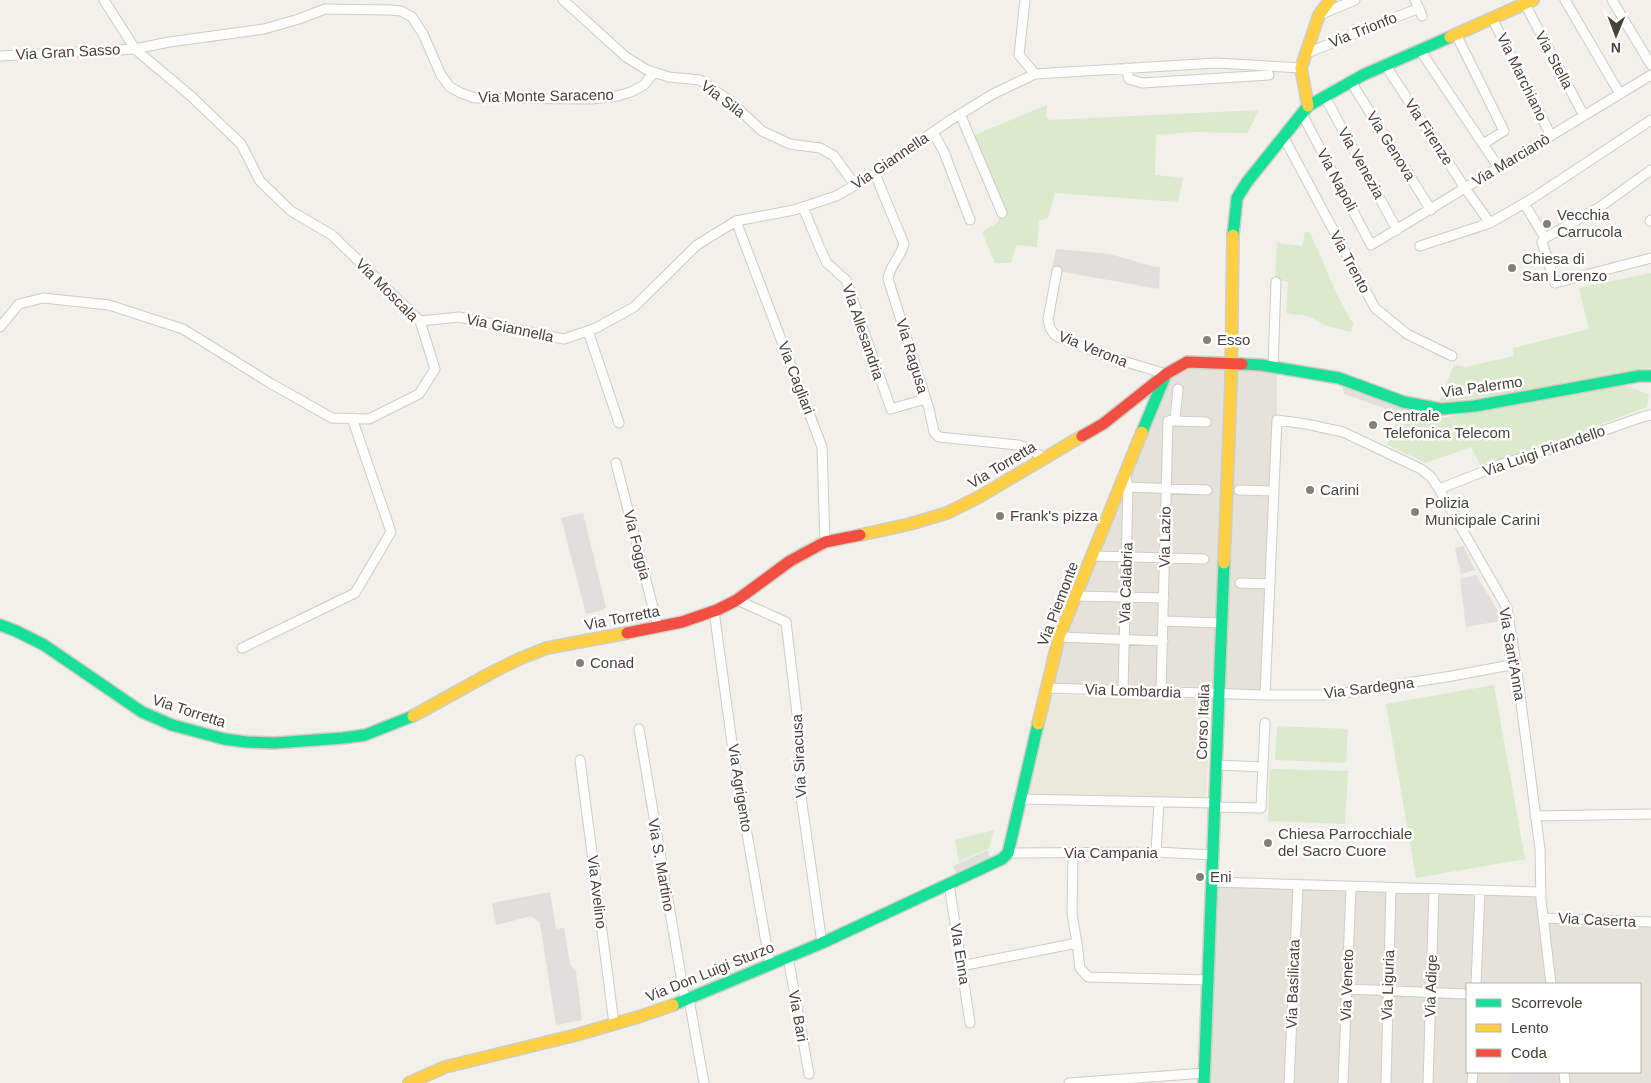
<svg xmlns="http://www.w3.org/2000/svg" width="1651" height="1083" font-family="Arial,sans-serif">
<rect width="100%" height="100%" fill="#f1f0eb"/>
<!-- residential -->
<path fill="#e5e2da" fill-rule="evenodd" d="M1187,362L1277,368V420L1265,695L1047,688L1059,637L1166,374Z
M1212,882L1541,892L1543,918L1651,922V1083H1204ZM1467,984H1640V1072H1467Z"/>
<!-- education -->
<path fill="#ebe9db" d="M1050,695L1210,699L1206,800L1028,795Z"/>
<!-- green -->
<path fill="#dbe9cd" d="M1047,105L1046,117L1050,120L1259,110L1247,133L1192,132L1156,135L1155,175L1183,178L1178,202L1055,193L1048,218L1039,221L1037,247L1016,245L1011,263H995L982,232L997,223L1002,213L970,137Z
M1305,232L1310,233L1335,290L1351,321L1354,322L1351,332L1327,326L1308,316L1286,313L1288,282L1275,279L1277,243L1302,246Z
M1651,273V368L1639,369L1551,387L1439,403L1454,365L1465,367L1514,356L1513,348L1589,329L1579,288Z
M1626,383L1627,387L1649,394L1647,407L1482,468L1471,447L1426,463L1387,445L1399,416L1426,423L1442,418Z
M1494,685L1525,859L1416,878L1386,704Z
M1277,726L1348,729L1346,763L1275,760Z
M1270,769L1348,771L1345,824L1268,821Z
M994,830L989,848L959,862L955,840Z"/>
<!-- parking -->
<path fill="#e0dfdb" d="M1056,249L1110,254L1155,267H1160L1159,289L1052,270Z
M1342,384L1416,410L1413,418L1344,394Z
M583,513L606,607L603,610L586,614L561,518Z
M1463,546L1475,570L1461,574L1455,548Z
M1476,575L1497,609L1501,621L1466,627L1460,579Z
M987,850L991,859L957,874L953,866Z
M550,892L556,929L564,928L570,964L576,971L582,1020L556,1025L540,923L531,916L496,925L492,903Z
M1508,1072H1564L1565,1083H1508Z"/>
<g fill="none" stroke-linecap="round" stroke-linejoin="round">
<defs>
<path id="street" d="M563,0L626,57L647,70L669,77L700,80L730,101L762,131L790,144L820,148L834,156L855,185
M1025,0L1019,55L1035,74
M1415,0L1422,16
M1565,0L1620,94
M1612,0L1651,65
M1525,4L1584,116
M1319,15L1355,0
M1492,18L1551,136
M1456,34L1504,131L1483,144
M1420,50L1499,168
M1307,53L1419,8
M0,56L135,49L169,42L264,29L299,19L325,9L390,10L401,11L412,17L423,34L441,75L450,87L461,93L475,98L592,99L617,96L631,92L644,85L654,72
M1386,66L1465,188L1490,223
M1126,68L1129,79L1142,83L1269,75
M1351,82L1431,210
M1325,97L1397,230
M960,114L1002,213
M1302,114L1371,245L1651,75
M933,132L944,152L970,220
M1283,136L1375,308L1407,334L1452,356
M1651,170L1600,207L1545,238L1542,242L1555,283L1651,258
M875,174L904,244C900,259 890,264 888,279L929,409L934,432L939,437L1018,445L1030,449L1044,458
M1524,203L1545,238
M803,207L819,246L827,263L846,280L891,409L925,399
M736,221L822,447L825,542
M1650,221L1651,220
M1420,246L1490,223L1530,200L1651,120
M1057,271L1048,319L1050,328L1054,334L1060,338L1100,354L1166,374
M420,321L459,317L564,339L596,328L634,307L697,245L736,221L794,210L836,196L875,174L887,164L949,121L993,94L1035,74L1216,63L1301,68
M0,327L19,304L43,298L109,305L183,329L270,383L332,418L369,419L419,394L435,369L420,321L332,235L291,211L260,181L241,144L192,97L135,49L104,0
M588,331L619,423
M1273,367L1276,282
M1173,421L1206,422
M616,463L658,627
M1128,487L1207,490
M1439,489L1505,463L1551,449L1642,417L1651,415
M1239,490L1274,491
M1093,556L1204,559
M1240,583L1270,584
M1076,596L1164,598
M737,600L786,622L800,739L801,797L822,943
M714,611L735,765L770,965
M1163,621L1222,623
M1059,637L1163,641
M242,648L355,593L391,532L352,418
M1047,688L1265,695H1331L1452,676L1516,664
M1123,690L1128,487L1126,476
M1161,691L1168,421L1175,419L1178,389
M1265,695L1277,420L1306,424L1343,432L1421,469L1431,477L1439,489L1507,608L1516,664L1540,849L1541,900L1551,984
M639,729L685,1000
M580,760L614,1024
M1217,765L1263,767
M1020,799L1215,803
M1215,807L1261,808L1265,723
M1535,816L1651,814
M1156,852L1159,802
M1008,853L1156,852L1213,855
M1073,853L1072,914L1077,943L1080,968L1088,977L1208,980
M1212,882L1541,892
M949,884L970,1023
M1543,918L1651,922
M788,957L809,1074
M961,966L1077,943
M1476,984L1480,891
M1347,989L1467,994
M689,999L704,1083
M1564,1072L1565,1083
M1069,1083L1205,1073
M1289,1083L1298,885
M1343,1083L1351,887
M1386,1083L1391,888
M1428,1083L1434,889
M1472,1083L1473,1072"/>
<path id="fast" d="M1233,235L1237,198L1247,182L1308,106L1363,75L1450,37
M1242,364L1261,365L1339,378L1404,402L1441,409L1475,406L1639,376H1651
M1142,432L1166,374
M0,625L16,631L44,645L142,712L172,725L224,739L247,742L275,743L343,738L365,735L413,716
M673,1005L822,943L1002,859L1008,853L1038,724
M1204,1083L1224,563"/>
<path id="slow" d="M1450,37L1533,0
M1308,106L1301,68L1319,15L1330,0
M860,535L910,524L947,513L979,497L1082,436
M1224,563L1231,384L1233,235
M413,716L489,674L519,659L547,648L627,633
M1038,724L1059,637L1142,432
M409,1083L445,1067L576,1035L638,1017L673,1005"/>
<path id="jam" d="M1082,436L1103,424L1166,374L1187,362L1242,364
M627,633L682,622L717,610L737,600L790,561L825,542L860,535"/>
</defs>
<!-- street casing -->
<use href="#street" stroke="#cdccc7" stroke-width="11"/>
<!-- fast casing -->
<use href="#fast" stroke="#d0cec3" stroke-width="14"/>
<!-- slow casing -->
<use href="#slow" stroke="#d0cec3" stroke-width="14"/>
<!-- jam casing -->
<use href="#jam" stroke="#d0cec3" stroke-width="14"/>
<!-- street -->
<use href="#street" stroke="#fdfdfc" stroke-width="9"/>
<!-- fast -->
<use href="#fast" stroke="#16e098" stroke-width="11"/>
<!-- slow -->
<use href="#slow" stroke="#ffcf43" stroke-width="11"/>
<!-- jam -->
<use href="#jam" stroke="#f24e42" stroke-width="11"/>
</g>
<!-- markers -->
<g fill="#828077" stroke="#fff" stroke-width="2">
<circle cx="1547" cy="224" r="5"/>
<circle cx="1512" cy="268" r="5"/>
<circle cx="1207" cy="340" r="5"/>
<circle cx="1373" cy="425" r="5"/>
<circle cx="1310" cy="490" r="5"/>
<circle cx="1415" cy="512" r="5"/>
<circle cx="1000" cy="516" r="5"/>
<circle cx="580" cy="663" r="5"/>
<circle cx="1268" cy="843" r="5"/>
<circle cx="1200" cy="877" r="5"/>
</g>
<g text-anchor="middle" stroke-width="5" stroke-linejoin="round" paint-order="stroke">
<!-- street labels -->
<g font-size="15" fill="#474338" stroke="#fff">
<text transform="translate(1363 30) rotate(-22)" y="5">Via Trionfo</text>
<text transform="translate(68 52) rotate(-3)" y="5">Via Gran Sasso</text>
<text transform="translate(1554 60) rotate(62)" y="5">Via Stella</text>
<text transform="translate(1522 77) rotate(64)" y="5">Via Marchiano</text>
<text transform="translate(546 96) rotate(-1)" y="5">Via Monte Saraceno</text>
<text transform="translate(723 99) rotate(37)" y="5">Via Sila</text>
<text transform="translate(1429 132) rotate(57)" y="5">Via Firenze</text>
<text transform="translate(1391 146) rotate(58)" y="5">Via Genova</text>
<text transform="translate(1511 160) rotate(-31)" y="5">Via Marcianò</text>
<text transform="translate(890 161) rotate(-34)" y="5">Via Giannella</text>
<text transform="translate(1361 163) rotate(61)" y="5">Via Venezia</text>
<text transform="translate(1337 180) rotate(62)" y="5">Via Napoli</text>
<text transform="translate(1350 262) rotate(62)" y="5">Via Trento</text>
<text transform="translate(387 290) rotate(45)" y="5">Via Moscala</text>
<text transform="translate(510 328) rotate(12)" y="5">Via Giannella</text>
<text transform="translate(863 332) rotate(71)" y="5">VIa Allesandria</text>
<text transform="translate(1093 349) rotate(22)" y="5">Via Verona</text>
<text transform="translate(912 356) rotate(73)" y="5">Via Ragusa</text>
<text transform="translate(796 378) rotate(69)" y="5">Via Cagliari</text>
<text transform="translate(1482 387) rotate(-8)" y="5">Via Palermo</text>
<text transform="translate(1544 451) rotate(-19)" y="5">Via Luigi Pirandello</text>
<text transform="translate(1002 465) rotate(-31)" y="5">Via Torretta</text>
<text transform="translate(1165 537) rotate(-89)" y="5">Via Lazio</text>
<text transform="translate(637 545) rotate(76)" y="5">Via Foggia</text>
<text transform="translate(1126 583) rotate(-88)" y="5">Via Calabria</text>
<text transform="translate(1058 604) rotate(-69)" y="5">Via Piemonte</text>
<text transform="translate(622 618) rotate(-11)" y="5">Via Torretta</text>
<text transform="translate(1512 654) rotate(80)" y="5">Via Sant'Anna</text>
<text transform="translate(1369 688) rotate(-7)" y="5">Via Sardegna</text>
<text transform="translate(1133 691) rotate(2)" y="5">Via Lombardia</text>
<text transform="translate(189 711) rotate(18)" y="5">Via Torretta</text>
<text transform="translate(1203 722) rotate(-88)" y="5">Corso Italia</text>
<text transform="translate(799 756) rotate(-93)" y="5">Via Siracusa</text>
<text transform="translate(740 788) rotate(81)" y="5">Via Agrigento</text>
<text x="1111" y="858">Via Campania</text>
<text transform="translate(661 865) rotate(80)" y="5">Via S. Martino</text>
<text transform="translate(597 892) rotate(83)" y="5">Via Avelino</text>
<text transform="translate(1597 920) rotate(3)" y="5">Via Caserta</text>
<text transform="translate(960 954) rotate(81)" y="5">VIa Enna</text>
<text transform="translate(710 972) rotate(-22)" y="5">Via Don Luigi Sturzo</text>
<text transform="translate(1293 984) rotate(-88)" y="5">Via Basilicata</text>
<text transform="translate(1347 985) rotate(-88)" y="5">Via Veneto</text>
<text transform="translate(1388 985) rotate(-88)" y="5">Via Liguria</text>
<text transform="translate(1431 986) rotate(-88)" y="5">Via Adige</text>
<text transform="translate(798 1016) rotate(80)" y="5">Via Bari</text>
</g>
<!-- poi labels -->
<g font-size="15" fill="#474338" stroke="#fff" text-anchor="start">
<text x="1557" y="220">Vecchia<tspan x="1557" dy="17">Carrucola</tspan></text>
<text x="1522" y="264">Chiesa di<tspan x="1522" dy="17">San Lorenzo</tspan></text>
<text x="1217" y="345">Esso</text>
<text x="1383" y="421">Centrale<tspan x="1383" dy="17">Telefonica Telecom</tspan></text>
<text x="1320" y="495">Carini</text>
<text x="1425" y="508">Polizia<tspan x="1425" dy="17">Municipale Carini</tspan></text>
<text x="1010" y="521">Frank's pizza</text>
<text x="590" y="668">Conad</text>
<text x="1278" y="839">Chiesa Parrocchiale<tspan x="1278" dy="17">del Sacro Cuore</tspan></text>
<text x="1210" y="882">Eni</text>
</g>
</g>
<!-- legend -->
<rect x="1466" y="983" width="175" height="90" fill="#ffffff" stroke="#b5b4af"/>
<rect x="1476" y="999" width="25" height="8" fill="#16e098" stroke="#b5b4af"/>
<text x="1511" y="1008" font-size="15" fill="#474338">Scorrevole</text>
<rect x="1476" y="1024" width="25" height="8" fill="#ffcf43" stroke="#b5b4af"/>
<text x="1511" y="1033" font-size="15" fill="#474338">Lento</text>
<rect x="1476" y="1049" width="25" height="8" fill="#f24e42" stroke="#b5b4af"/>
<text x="1511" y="1058" font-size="15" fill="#474338">Coda</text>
<!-- north arrow -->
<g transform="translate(1616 35) rotate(181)" stroke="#ffffff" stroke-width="4" paint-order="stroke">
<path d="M0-4L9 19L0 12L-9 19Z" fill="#474338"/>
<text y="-8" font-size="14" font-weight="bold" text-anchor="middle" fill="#474338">N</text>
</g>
</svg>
